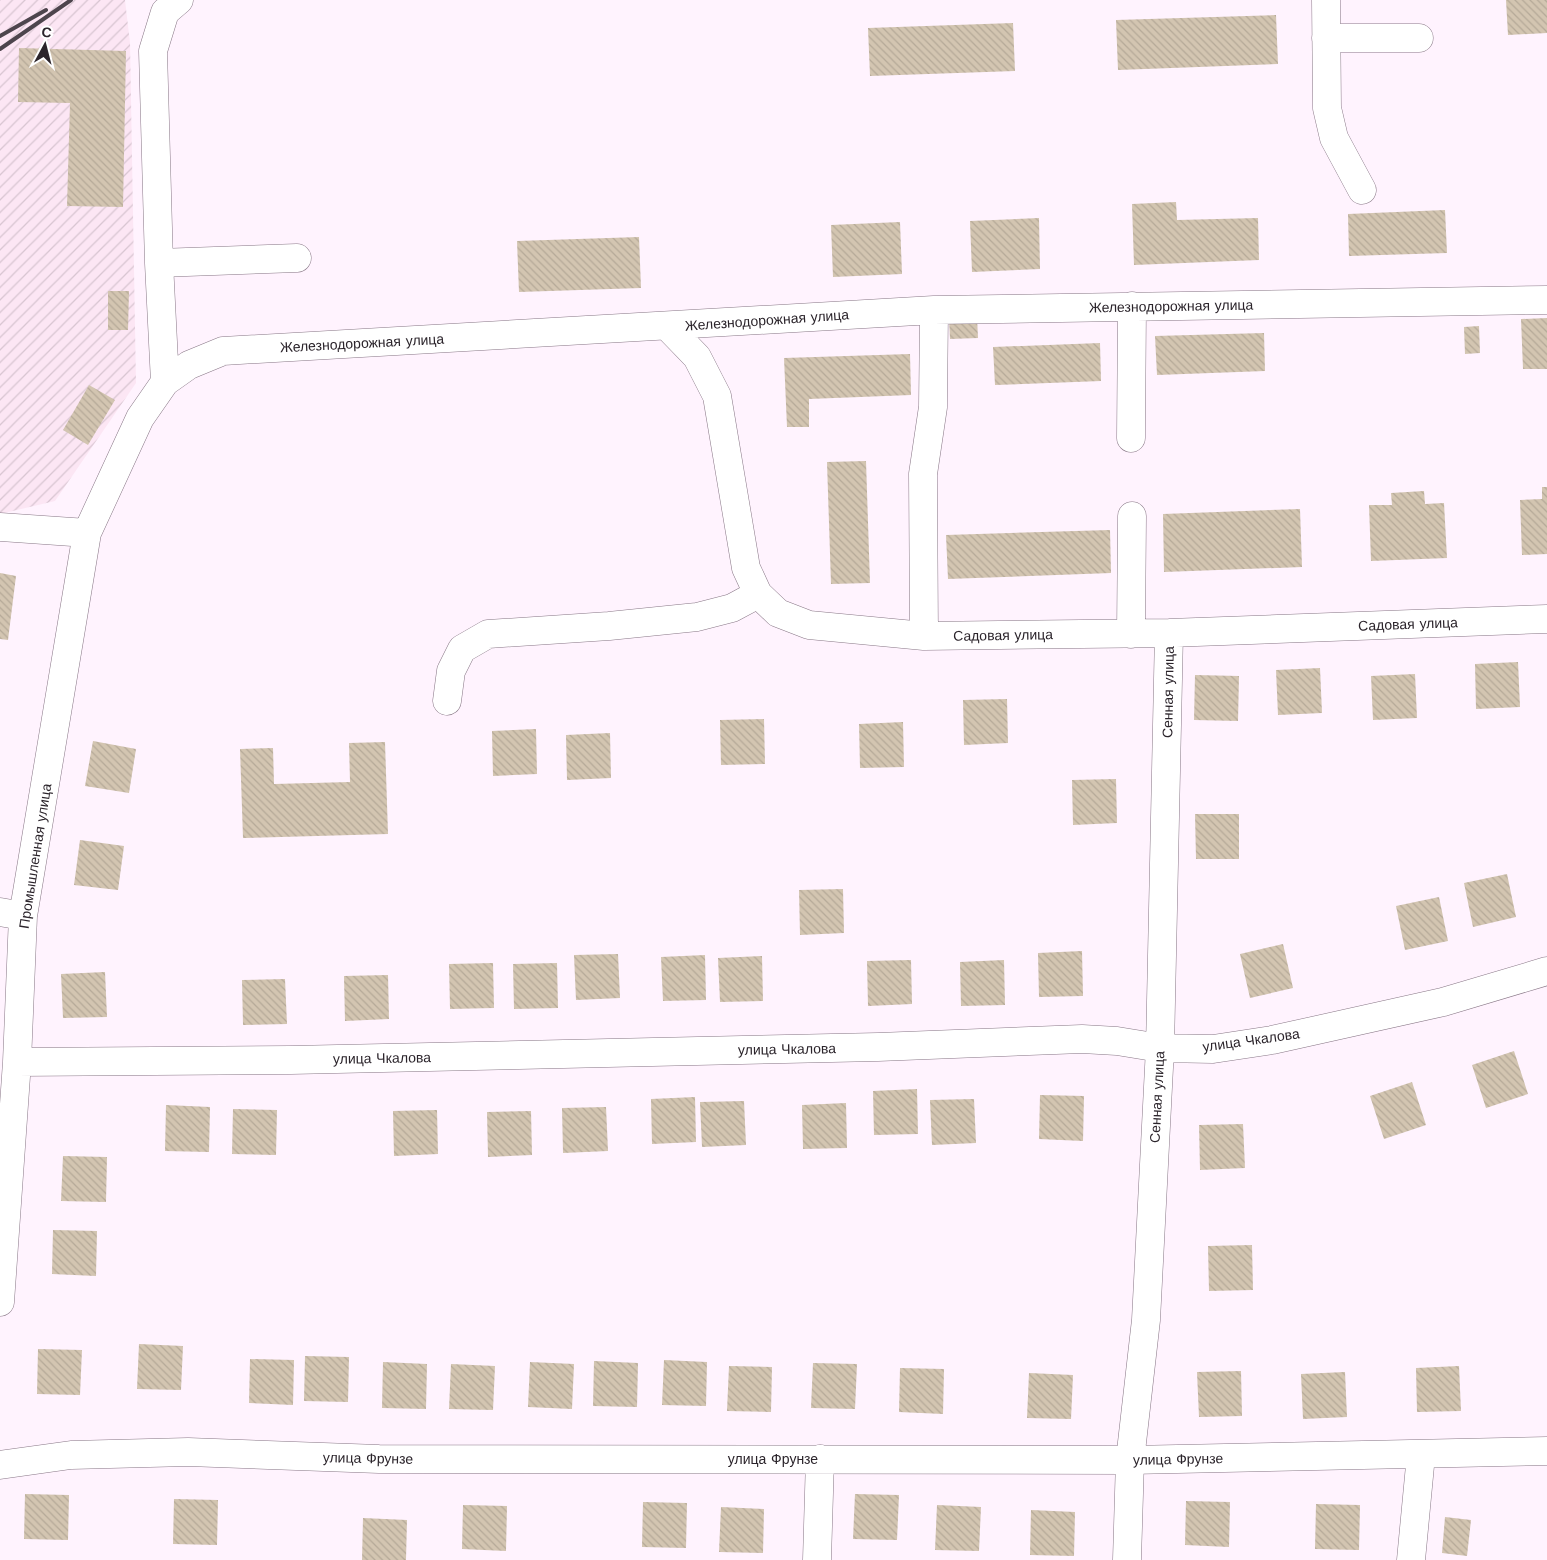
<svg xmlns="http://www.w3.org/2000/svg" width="1547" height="1560" font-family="'Work Sans',sans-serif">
<defs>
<pattern id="industrial-furrows" width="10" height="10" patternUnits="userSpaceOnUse" patternTransform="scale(1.25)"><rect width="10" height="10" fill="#fce6f4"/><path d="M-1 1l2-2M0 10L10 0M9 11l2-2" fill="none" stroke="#d8c5d1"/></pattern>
<pattern id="building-back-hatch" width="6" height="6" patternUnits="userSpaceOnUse" patternTransform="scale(1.25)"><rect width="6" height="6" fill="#d3c5b1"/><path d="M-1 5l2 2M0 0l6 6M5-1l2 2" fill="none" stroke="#b5a998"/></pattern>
</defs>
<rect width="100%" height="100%" fill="#fff3fe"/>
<!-- industrial -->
<path fill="url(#industrial-furrows)" d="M0,0H125L130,43L136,383L55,501L0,514Z"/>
<!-- building -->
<path fill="url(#building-back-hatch)" d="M1506,0H1547V33L1508,35Z
M1276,15L1278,64L1118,70L1116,20Z
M1013,23L1015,71L870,76L868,28Z
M19,48L126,51L123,207L67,206L70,103L18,102Z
M1176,202L1177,220L1258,218L1259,260L1134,265L1132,204Z
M1445,210L1447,253L1349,256L1348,214Z
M1039,218L1040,269L972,272L970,221Z
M900,222L902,274L833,277L831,225Z
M639,237L641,288L519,292L517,241Z
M108,291H129L128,330H108Z
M977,317L978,338L950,339L949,319Z
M1547,318V369H1523L1521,319Z
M1479,326L1480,353L1465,354L1464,327Z
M1264,333L1265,371L1157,375L1155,336Z
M1100,343L1101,381L995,385L993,347Z
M910,354L911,395L809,399V427H787L784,358Z
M89,385L115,400L88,445L63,430Z
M866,461L870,583L831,584L827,462Z
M1542,487H1547V554L1522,555L1520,500L1542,499Z
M1424,491L1425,504L1444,503L1447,558L1371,561L1369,505H1392L1391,493Z
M1300,509L1302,567L1164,572L1163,514Z
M1110,530L1111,573L948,579L946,535Z
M0,573L16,576L8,640L0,639Z
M1518,662L1520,707L1476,709L1475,664Z
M1320,668L1322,713L1278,715L1276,670Z
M1415,674L1417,718L1373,720L1371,676Z
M1195,675L1239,676L1238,721L1194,720Z
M1007,699L1008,743L964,745L963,700Z
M764,719L765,764L721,765L720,720Z
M903,722L904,767L860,768L859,724Z
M536,729L537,774L493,776L492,731Z
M610,733L611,778L567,780L566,735Z
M93,741L136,749L129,793L85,786Z
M385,742L388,834L243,838L240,749L273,748L274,784L350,782L349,743Z
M1116,779L1117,823L1073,825L1072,780Z
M1195,814H1239V859H1196Z
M80,840L124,846L118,890L74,885Z
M1507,874L1516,917L1473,927L1464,883Z
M843,889L844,933L800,935L799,890Z
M1439,897L1448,941L1405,950L1396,906Z
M1283,944L1293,988L1250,998L1240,954Z
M1082,951L1083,996L1039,997L1038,953Z
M618,954L620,998L576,1000L574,955Z
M705,955L706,1000L663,1001L661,957Z
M762,956L763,1001L720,1002L718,958Z
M911,960L912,1004L868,1006L867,961Z
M1004,960L1005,1005L961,1006L960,962Z
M493,963L494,1008L450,1009L449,964Z
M557,963L558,1008L514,1009L513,964Z
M105,972L107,1017L63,1018L61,974Z
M388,975L389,1019L345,1021L344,976Z
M285,979L287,1024L243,1025L242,980Z
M1514,1051L1528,1094L1486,1108L1472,1065Z
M1412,1082L1426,1125L1384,1139L1370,1096Z
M917,1089L918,1134L874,1135L873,1091Z
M1040,1095L1084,1096L1083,1141L1039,1139Z
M695,1097L696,1142L652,1144L651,1099Z
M974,1099L976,1143L932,1145L930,1100Z
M744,1101L746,1145L702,1147L700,1102Z
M846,1103L847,1148L803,1149L802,1105Z
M166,1105L210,1107L209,1152L165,1151Z
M606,1107L608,1151L563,1153L562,1108Z
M233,1109L277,1110L276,1155L232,1154Z
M437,1110L438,1154L394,1156L393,1111Z
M531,1111L532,1155L488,1157L487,1112Z
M1243,1124L1245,1168L1200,1170L1199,1125Z
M63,1156L107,1157L106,1202L61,1201Z
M53,1230L97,1231L96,1276L52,1274Z
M1252,1245L1253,1290L1209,1291L1208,1246Z
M139,1344L183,1346L181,1390L137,1389Z
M38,1349L82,1350L80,1395L37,1394Z
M305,1356L349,1357L348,1402L304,1401Z
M250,1359L294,1360L293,1405L249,1403Z
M664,1360L707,1362L706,1406L662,1405Z
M594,1361L638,1363L637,1407L593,1406Z
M383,1362L427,1364L426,1409L382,1408Z
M530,1362L574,1364L572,1409L528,1407Z
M813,1363L857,1364L855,1409L811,1408Z
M451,1364L495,1366L493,1410L449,1409Z
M729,1366L772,1367L771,1412L727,1411Z
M1459,1366L1461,1411L1417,1412L1416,1368Z
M900,1368L944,1369L943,1414L899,1412Z
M1241,1371L1242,1416L1199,1417L1197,1372Z
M1345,1372L1347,1417L1303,1419L1301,1374Z
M1029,1373L1073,1375L1071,1419L1027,1418Z
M25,1494L69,1495L68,1540L24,1539Z
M855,1494L899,1495L897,1540L853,1539Z
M174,1499L218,1500L217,1545L173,1544Z
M1186,1501L1230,1502L1229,1547L1185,1545Z
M643,1502L687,1503L686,1548L642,1547Z
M1316,1504L1360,1505L1359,1550L1315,1549Z
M463,1505L507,1506L506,1551L462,1549Z
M937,1505L981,1507L979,1551L935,1550Z
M721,1507L764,1509L763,1553L719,1552Z
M1031,1510L1075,1512L1074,1556L1030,1555Z
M1445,1517L1471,1520L1467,1556L1442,1553Z
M363,1518L407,1520L406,1560H362Z"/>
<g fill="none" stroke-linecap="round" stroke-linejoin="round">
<defs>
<path id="minor" d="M1326,0L1327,108L1334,138L1362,190
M1326,38H1419
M159,263L297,258
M667,326L697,357L717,396L746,568L758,594L778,613L809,625L924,636L1169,633L1547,619
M165,382L159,263L153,51L165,12L179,0
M1131,438L1132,306
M0,527L87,533
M1131,634L1132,516
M924,636L923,474L933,407L934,310
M447,701L451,671L462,649L488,634L609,626L697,617L732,608L758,594
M0,912L23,916
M17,1062L291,1060L878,1047L1082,1039L1117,1041L1160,1048L1213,1049L1272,1040L1443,1002L1547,971
M0,1302L17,1062L23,916L87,533L140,418L165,382L189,365L223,351L934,310L1547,300
M0,1465L71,1455L188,1452L379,1459L1130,1460L1547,1451
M817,1560L820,1459
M1127,1560L1130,1460L1146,1320L1160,1048L1169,633
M1411,1560L1421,1455"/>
</defs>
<!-- minor casing -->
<use href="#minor" stroke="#887786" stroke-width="29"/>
<!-- minor -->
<use href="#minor" stroke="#fff" stroke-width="28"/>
<!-- rail -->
<path stroke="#4d454d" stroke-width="4" d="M0,36L46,10
M0,49L71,0"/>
</g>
<g text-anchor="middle" stroke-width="5" stroke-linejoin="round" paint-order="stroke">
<!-- street labels -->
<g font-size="14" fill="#2b242b" stroke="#fff">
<text transform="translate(1171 306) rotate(-1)" y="5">Железнодорожная улица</text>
<text transform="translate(767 320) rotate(-4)" y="5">Железнодорожная улица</text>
<text transform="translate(362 343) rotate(-3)" y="5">Железнодорожная улица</text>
<text transform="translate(1408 624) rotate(-2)" y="5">Садовая улица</text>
<text transform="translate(1003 635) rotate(-1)" y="5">Садовая улица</text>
<text transform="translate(1168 692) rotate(-89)" y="5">Сенная улица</text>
<text transform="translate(35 856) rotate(-81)" y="5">Промышленная улица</text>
<text transform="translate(1251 1040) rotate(-8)" y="5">улица Чкалова</text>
<text transform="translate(787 1049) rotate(-1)" y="5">улица Чкалова</text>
<text transform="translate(382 1058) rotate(-1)" y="5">улица Чкалова</text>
<text transform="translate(1157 1097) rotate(-87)" y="5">Сенная улица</text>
<text transform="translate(368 1458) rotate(1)" y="5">улица Фрунзе</text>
<text x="773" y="1464">улица Фрунзе</text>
<text transform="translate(1178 1459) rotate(-1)" y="5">улица Фрунзе</text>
</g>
</g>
<!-- north arrow -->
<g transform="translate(45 45) rotate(7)" stroke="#ffffff" stroke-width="4" paint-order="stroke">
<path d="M0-4L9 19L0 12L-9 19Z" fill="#2b242b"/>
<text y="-8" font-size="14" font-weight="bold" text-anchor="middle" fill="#2b242b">С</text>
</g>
</svg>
